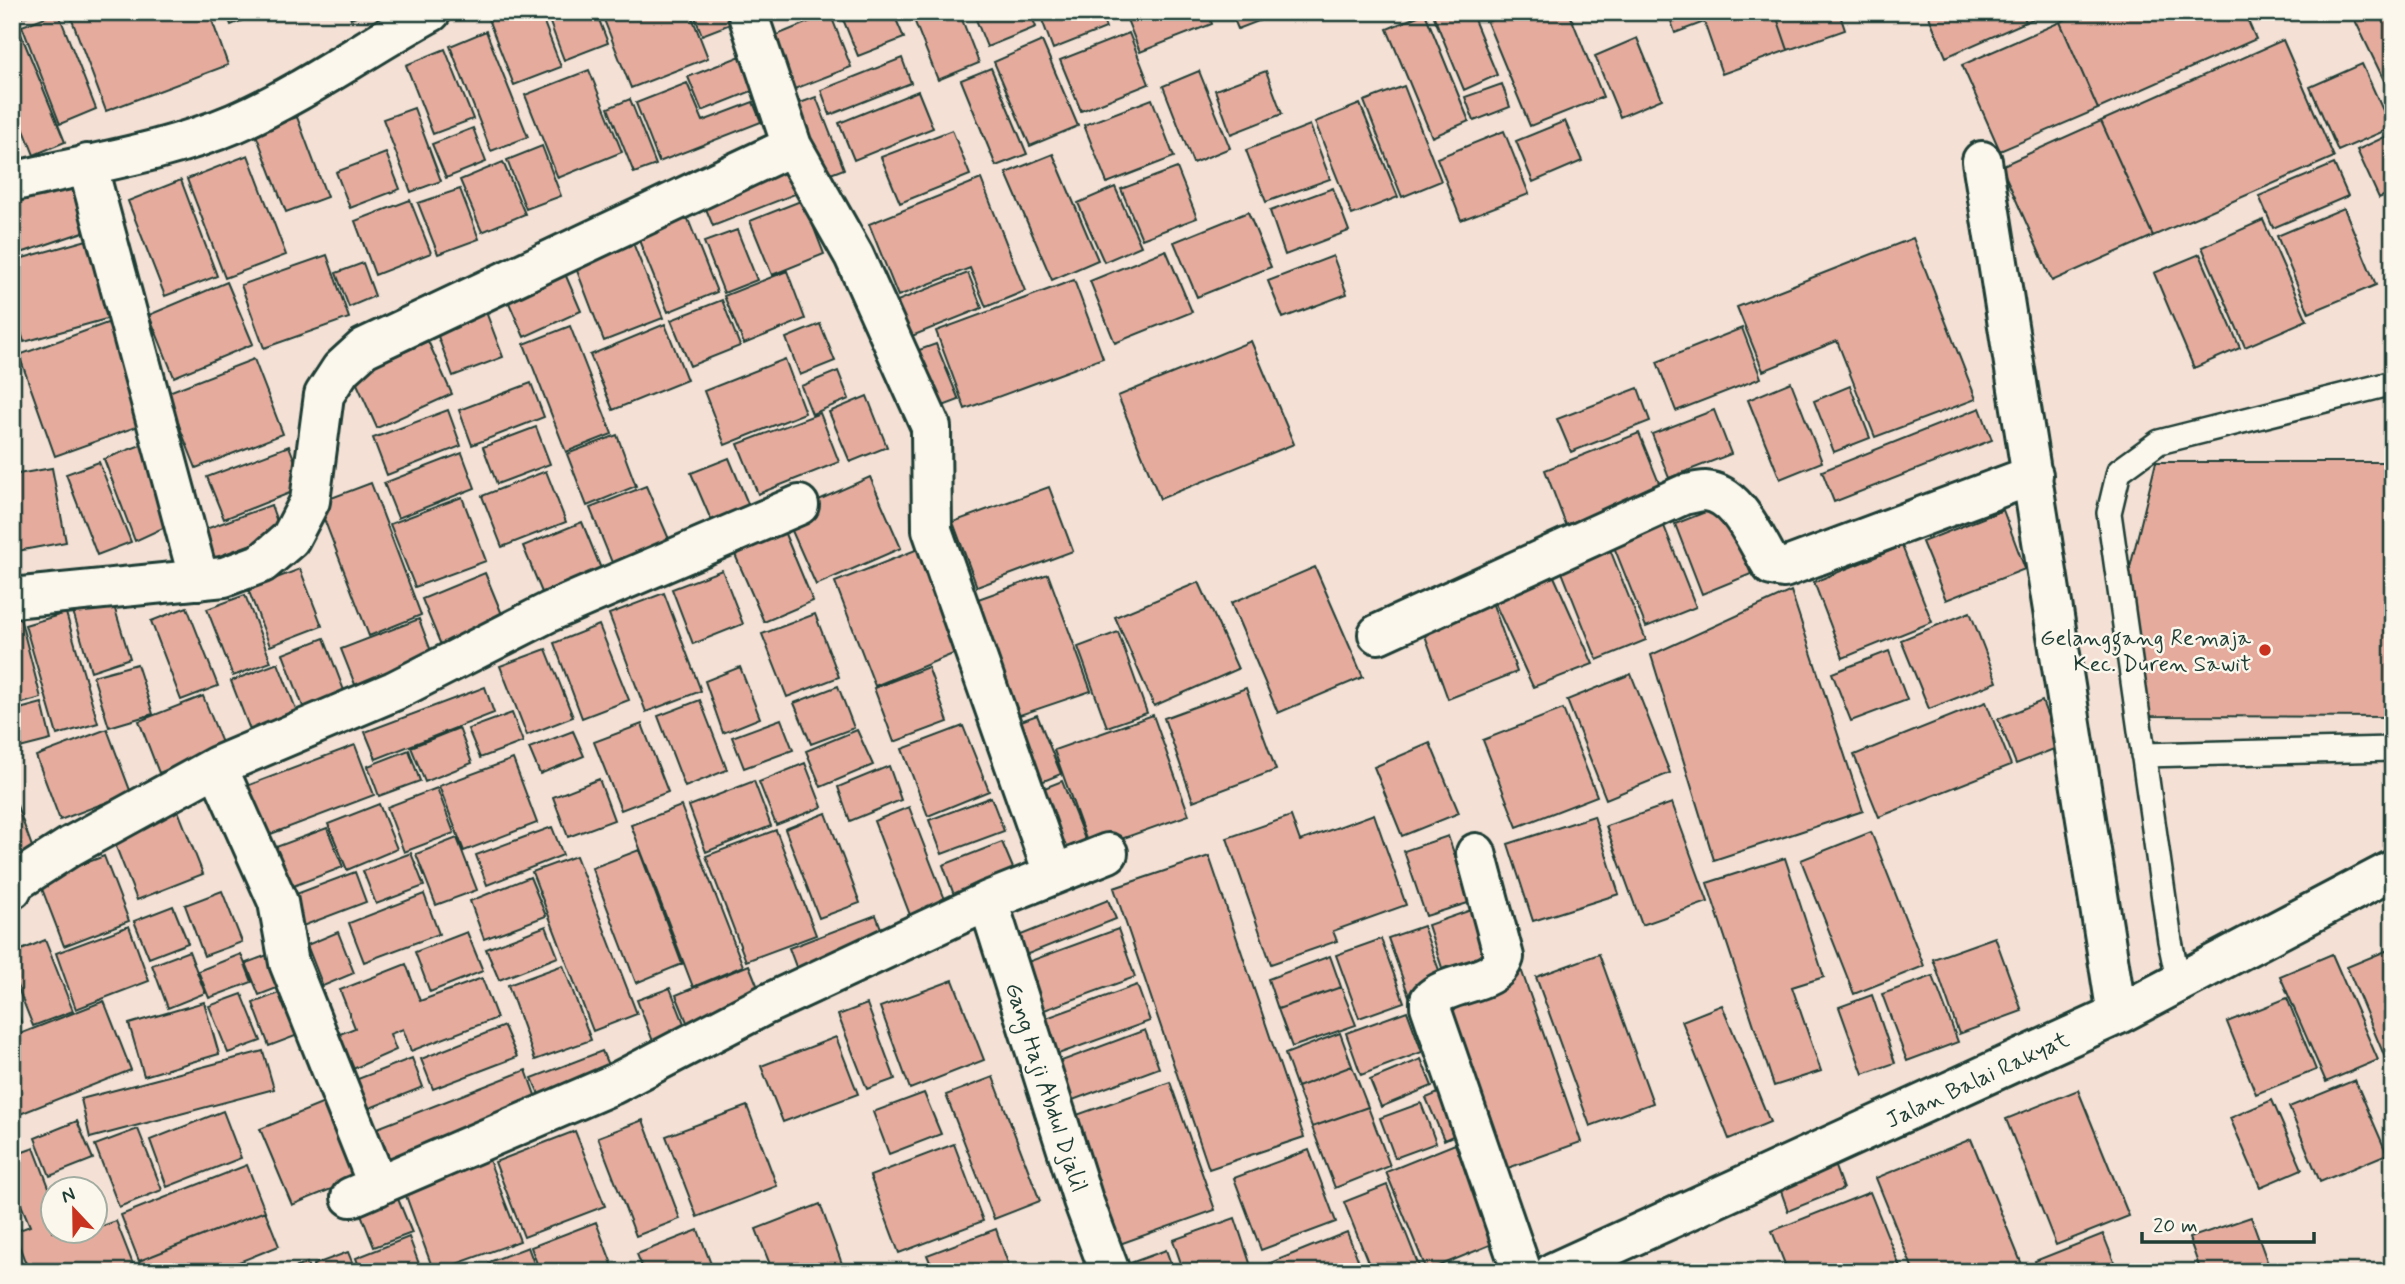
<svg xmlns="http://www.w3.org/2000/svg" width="2405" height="1284" font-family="Mynerve,sans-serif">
<rect width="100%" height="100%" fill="#f4e0d5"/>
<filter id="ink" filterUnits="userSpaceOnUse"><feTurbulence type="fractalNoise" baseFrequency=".0143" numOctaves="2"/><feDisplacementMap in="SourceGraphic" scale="14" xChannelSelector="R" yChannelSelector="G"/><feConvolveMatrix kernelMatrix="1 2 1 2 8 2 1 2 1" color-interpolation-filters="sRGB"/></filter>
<g filter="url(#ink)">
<!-- building -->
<path fill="#e5ac9e" stroke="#1f3d34" stroke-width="2" d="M12,12H37L12,21Z
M58,12L96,109L60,124L22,26Z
M69,12H209L228,65L106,111Z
M226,12H263L231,25Z
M349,12H368L351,19Z
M506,12H540L561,67L514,85L488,19Z
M546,12H596L608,43L564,60Z
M601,12H690L708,58L631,88Z
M693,12H744L746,18L702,35Z
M840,12H893L904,38L858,56Z
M911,12H959L979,63L938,80Z
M973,12H1030L1036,27L987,47Z
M1039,12H1100L1106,28L1053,49Z
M1124,12H1208L1212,24L1140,52Z
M1231,12H1282L1238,29Z
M1432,12H1471L1497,75L1464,90Z
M1511,12H1569L1603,97L1530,126L1487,22Z
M1668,12H1775L1788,50L1722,74L1704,22L1675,33Z
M1775,12H1839L1845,30L1788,50Z
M1927,12H2022L2026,22L1946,57Z
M2022,12H2049L2026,22Z
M2082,12H2244L2256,39L2098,109L2060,22Z
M2351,12H2393V99Z
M830,13L851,67L792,90L772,37Z
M1425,13L1469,121L1432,137L1387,29Z
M2060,22L2098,109L2000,151L1962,65Z
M486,31L528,137L491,151L450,46Z
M1129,33L1149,84L1081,111L1060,60Z
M21,34L65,142L34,155L12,100V38Z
M1637,38L1662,99L1620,117L1595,56Z
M2283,40L2334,157L2153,236L2101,121Z
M1042,41L1078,126L1030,146L994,62Z
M445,49L473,119L433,134L406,65Z
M753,51L767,85L702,111L688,77Z
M902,58L911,83L830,115L821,90Z
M2362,64L2391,128L2338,151L2310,87Z
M991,68L1027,154L996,166L961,80Z
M589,70L622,152L558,178L525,95Z
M1199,71L1230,148L1193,163L1163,86Z
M1266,71L1282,114L1231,134L1215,90Z
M687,83L703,121L753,102L761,122L659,162L636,103Z
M1502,84L1510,107L1474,121L1465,97Z
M1404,86L1441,181L1402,197L1364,101Z
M918,91L933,128L854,160L839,123Z
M816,97L844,169L820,178L792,106Z
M630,99L656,165L634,173L608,108Z
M1152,99L1174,157L1107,183L1084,125Z
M1360,104L1398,197L1352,215L1315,122Z
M414,108L441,181L411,192L383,119Z
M297,117L327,197L286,212L255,132Z
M1565,121L1582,161L1533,182L1516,141Z
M2101,121L2153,236L2052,281L2001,166Z
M1310,125L1330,179L1266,202L1246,150Z
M473,128L486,162L446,178L432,144Z
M952,130L970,175L900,203L881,157Z
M1504,131L1529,194L1461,220L1437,158Z
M2393,133V192L2379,198L2357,150Z
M542,146L561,196L526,209L507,160Z
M386,153L400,189L350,208L336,172Z
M1053,154L1098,260L1052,280L1006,173Z
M248,155L286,255L225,278L187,179Z
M782,161L795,194L713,226L700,194Z
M503,162L525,214L482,232L460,180Z
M2334,164L2348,196L2273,228L2259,196Z
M1177,168L1197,218L1142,239L1121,189Z
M81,175L98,227L12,256V198Z
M981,179L1025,291L986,307L970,268L898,296L869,224Z
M181,180L217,276L165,296L128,201Z
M1115,187L1141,246L1104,262L1078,203Z
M1333,188L1349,231L1285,255L1270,211Z
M460,189L479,239L438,254L418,203Z
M410,200L431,253L375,275L355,221Z
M803,200L824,254L772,275L750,221Z
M2344,208L2376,285L2309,313L2277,236Z
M1248,212L1271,267L1197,297L1174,242Z
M686,214L717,292L668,312L636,233Z
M2263,220L2307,320L2245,347L2202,247Z
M737,230L757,280L724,293L704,242Z
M629,233L663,318L604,341L571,255Z
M94,238L117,316L24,342L12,301V261Z
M1913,238L1976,399L1875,437L1837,341L1763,371L1737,307Z
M1166,250L1192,312L1115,343L1090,281Z
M2200,254L2240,348L2194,368L2154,273Z
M327,255L349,318L264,348L241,285Z
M1333,256L1347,294L1283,318L1268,281Z
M560,262L581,311L524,337L502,287Z
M363,263L375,296L349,307L336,273Z
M787,271L805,319L744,344L724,296Z
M968,273L982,308L897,342L882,307Z
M1074,280L1103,358L965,409L936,331Z
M227,282L253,344L174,377L149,315Z
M722,300L740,346L690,366L671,320Z
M483,304L503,357L453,376L433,323Z
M110,322L147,423L55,456L19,355Z
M665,324L687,380L613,410L590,355Z
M820,324L835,361L800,375L786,338Z
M570,326L612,434L566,452L524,344Z
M1742,328L1761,378L1676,411L1657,362Z
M428,341L452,394L377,428L353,375Z
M1251,341L1294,444L1160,499L1118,396Z
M936,344L959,400L927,412L905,355Z
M254,359L283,434L196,468L166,393Z
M785,359L805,413L725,445L704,391Z
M838,371L849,399L812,414L801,386Z
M1791,382L1822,462L1780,479L1748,400Z
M531,383L544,417L472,445L459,410Z
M1850,386L1870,438L1834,452L1814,401Z
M1638,388L1650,421L1571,452L1557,419Z
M867,396L887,447L850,462L829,412Z
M1980,408L1992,440L1834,502L1822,471Z
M448,410L461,446L387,475L373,438Z
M1714,410L1731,454L1669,478L1652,434Z
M820,413L839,462L758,494L738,444Z
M536,427L550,464L497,484L483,447Z
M1639,433L1661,488L1566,525L1545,470Z
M617,435L636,486L587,506L567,454Z
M146,443L176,522L135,541L104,459Z
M289,446L305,487L224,519L207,477Z
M462,453L475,488L398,518L384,483Z
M729,458L751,511L714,527L691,473Z
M99,462L131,542L97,555L66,474Z
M2156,462H2393V717L2147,716L2126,584Z
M52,468L66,542L12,552V475Z
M546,471L566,522L502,547L482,496Z
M870,477L901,548L816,585L785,515Z
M371,483L421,615L369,636L318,503Z
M646,486L672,546L615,570L590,508Z
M1049,487L1073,551L977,587L953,522Z
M462,497L486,561L415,587L390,524Z
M271,505L281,533L214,558L203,530Z
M1723,505L1751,574L1702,594L1675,524Z
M2003,510L2025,569L1946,600L1922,542Z
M1662,521L1696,607L1646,627L1612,542Z
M582,522L604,576L545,600L523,546Z
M780,522L813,601L764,622L730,543Z
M1902,546L1932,622L1843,658L1814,582Z
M1609,547L1646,640L1597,660L1560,567Z
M918,549L958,652L875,686L835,582Z
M1315,567L1363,677L1278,713L1231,603Z
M300,569L322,626L270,646L248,589Z
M722,570L743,624L693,644L672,589Z
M1552,572L1593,664L1533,687L1491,595Z
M485,573L506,624L443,650L422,599Z
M1048,574L1091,691L1005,720L964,604Z
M1199,582L1238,669L1154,706L1115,617Z
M1791,591L1863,811L1714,860L1651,655Z
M110,593L130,658L91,671L71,605Z
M664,593L701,691L646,712L609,614Z
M245,595L271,662L233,676L207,609Z
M1492,602L1517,672L1448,699L1423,630Z
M187,607L218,686L181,700L151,621Z
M1970,612L1997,682L1929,709L1901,640Z
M66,613L98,723L57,735L25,625Z
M19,614L41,698L12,706V616Z
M815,614L839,677L787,697L762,634Z
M419,619L435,662L358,692L341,649Z
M599,625L629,700L582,718L554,643Z
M1118,632L1147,713L1107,727L1078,647Z
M324,638L348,701L307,717L283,654Z
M546,649L573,717L527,735L500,666Z
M1889,651L1907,700L1851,721L1832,673Z
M278,663L301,722L254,740L231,681Z
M137,664L153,714L109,727L93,676Z
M740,667L760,718L723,733L705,681Z
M928,667L948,722L894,742L874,688Z
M1631,674L1670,773L1606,799L1567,700Z
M838,686L854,728L811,744L794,703Z
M485,687L494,713L376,759L365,732Z
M1246,688L1276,770L1193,801L1164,718Z
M203,696L224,748L159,773L139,721Z
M700,700L727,770L685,787L658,716Z
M2042,701L2059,747L2016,764L1998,719Z
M1986,702L2011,765L1879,817L1854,755Z
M42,703L51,740L12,750V711Z
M1563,709L1597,796L1517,827L1483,740Z
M512,713L523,742L480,758L468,729Z
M1037,715L1061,774L1029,787L1005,727Z
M1153,715L1189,815L1090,850L1054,750Z
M781,719L793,750L744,768L732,737Z
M642,724L668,792L621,810L594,742Z
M963,726L989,791L928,816L902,749Z
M459,728L472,763L425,782L411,747Z
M107,729L131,793L60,820L36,756Z
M857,730L873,765L821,787L806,751Z
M573,731L584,756L540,774L529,748Z
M1430,743L1459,813L1402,836L1374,767Z
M355,745L374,795L263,837L244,787Z
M409,750L420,781L379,796L368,766Z
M513,759L537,823L464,851L439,786Z
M805,763L822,807L776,825L759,782Z
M889,766L901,800L850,821L838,787Z
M599,779L614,820L568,837L553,797Z
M754,781L771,826L706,852L689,806Z
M1062,781L1088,847L1056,860L1029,794Z
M437,788L454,833L404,852L387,807Z
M12,792L38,863L12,873Z
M991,797L1004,831L942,854L929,820Z
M1672,803L1708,902L1642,925L1606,826Z
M379,804L397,849L347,870L328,824Z
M681,806L743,966L693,987L631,825Z
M909,807L951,915L915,928L874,821Z
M177,808L203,874L137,900L111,834Z
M826,813L860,903L819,918L785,829Z
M1374,814L1406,905L1333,931L1337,941L1271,964L1227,838L1291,816L1300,841Z
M1594,816L1619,894L1533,921L1508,844Z
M552,827L563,855L487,885L476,855Z
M327,828L343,867L283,890L268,850Z
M776,830L816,935L746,961L706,856Z
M1871,832L1924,966L1854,994L1801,860Z
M1448,836L1471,902L1426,916L1404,851Z
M457,838L477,890L436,905L416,854Z
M1002,842L1018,880L957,903L943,865Z
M639,850L682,964L636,983L592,868Z
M411,853L424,886L376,904L363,871Z
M104,856L129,921L64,946L39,881Z
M576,856L637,1014L593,1031L532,872Z
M1209,856L1304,1137L1209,1169L1114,888Z
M1785,858L1824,977L1792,987L1821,1071L1774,1086L1707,883Z
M355,872L366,902L300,927L288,897Z
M530,877L546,916L484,939L470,901Z
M222,891L242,942L204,956L185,905Z
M424,894L439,934L364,962L349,923Z
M1108,900L1116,919L1018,958L1011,939Z
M173,906L188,943L149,958L134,921Z
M1471,910L1490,968L1447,983L1428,925Z
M876,915L888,947L801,980L789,948Z
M129,926L149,981L76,1009L56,953Z
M546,926L558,957L499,980L486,949Z
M1423,926L1444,984L1409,996L1388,938Z
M1118,929L1135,977L1039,1012L1022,964Z
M338,932L354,973L323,986L307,945Z
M467,932L483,971L430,992L415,952Z
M1995,937L2022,1011L1959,1034L1933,959Z
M1381,939L1404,1002L1359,1018L1336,955Z
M45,940L73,1011L33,1026L12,973V954Z
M2393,948V1057L2386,1060L2347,967Z
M189,951L205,993L168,1008L152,965Z
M278,951L290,983L259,995L246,963Z
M241,954L252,982L209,998L198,971Z
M1599,954L1653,1103L1590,1126L1536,977Z
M2332,954L2378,1060L2326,1082L2280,976Z
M1330,956L1341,987L1278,1009L1268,979Z
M406,964L420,1001L482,978L497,1018L411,1051L403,1029L390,1034L396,1050L344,1073L330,1038L355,1028L340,990Z
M563,965L591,1040L535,1060L508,985Z
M749,965L764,1002L691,1032L676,995Z
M1521,969L1581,1142L1494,1173L1434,1000Z
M1933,976L1958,1042L1907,1061L1882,994Z
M953,980L984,1060L910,1089L880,1007Z
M1137,985L1150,1021L1050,1057L1038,1021Z
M1341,987L1356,1025L1292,1047L1278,1009Z
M670,988L689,1036L656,1049L637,1000Z
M289,989L306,1032L269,1046L253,1003Z
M242,994L261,1041L228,1053L209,1006Z
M1872,995L1895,1063L1863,1074L1839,1007Z
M2287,998L2316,1070L2256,1094L2227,1022Z
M12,999L21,1022L12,1025Z
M104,1001L131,1070L20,1114L12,1093V1037Z
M204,1002L219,1054L144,1076L129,1024Z
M867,1004L895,1079L867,1089L838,1015Z
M1722,1005L1770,1122L1729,1139L1682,1021Z
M1407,1011L1422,1052L1361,1075L1346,1033Z
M504,1026L517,1057L433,1089L421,1059Z
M1145,1030L1159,1068L1062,1104L1048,1066Z
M1340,1033L1352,1066L1297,1087L1285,1054Z
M836,1037L858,1094L783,1122L761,1066Z
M263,1051L274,1089L90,1138L81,1099Z
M602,1051L614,1079L544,1106L532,1078Z
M412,1058L423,1087L360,1112L350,1082Z
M1421,1059L1432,1086L1381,1107L1370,1080Z
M1352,1066L1368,1107L1312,1127L1297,1087Z
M526,1070L540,1109L381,1170L367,1132Z
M993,1077L1040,1201L994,1219L946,1095Z
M2355,1080L2387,1154L2320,1182L2289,1107Z
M1170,1082L1215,1210L1117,1245L1071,1117Z
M1448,1089L1466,1130L1444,1140L1426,1098Z
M2078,1090L2129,1216L2056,1245L2006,1119Z
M924,1093L941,1134L889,1154L873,1112Z
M2272,1100L2302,1169L2260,1187L2230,1118Z
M324,1103L356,1179L292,1205L260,1129Z
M1421,1103L1436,1143L1395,1158L1380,1118Z
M747,1106L777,1186L697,1217L666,1136Z
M1368,1107L1390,1166L1335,1188L1312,1127Z
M223,1111L241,1158L167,1187L150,1140Z
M643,1120L680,1219L636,1236L598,1137Z
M77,1121L93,1159L50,1176L35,1138Z
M138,1129L162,1190L119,1207L95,1145Z
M575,1131L605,1206L524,1237L495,1162Z
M1971,1139L2025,1272H1914L1876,1178Z
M954,1144L983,1221L899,1253L870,1176Z
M1455,1144L1495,1243L1427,1271L1386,1172Z
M34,1148L52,1195V1232H67L70,1238L116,1221L136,1272H29L14,1232L30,1226L12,1183V1156Z
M1309,1150L1336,1222L1261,1250L1234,1178Z
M1831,1156L1843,1189L1788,1211L1776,1177Z
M489,1160L520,1241L434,1272L405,1193Z
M247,1165L265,1211L139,1261L121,1215Z
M1387,1185L1420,1269L1413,1272H1372L1344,1202Z
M1870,1192L1902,1272H1788L1772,1231Z
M396,1194L412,1233L374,1247L359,1209Z
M12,1199L18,1217L12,1219Z
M820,1204L845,1272H773L756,1229Z
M265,1211L279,1246L214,1272H144L139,1261Z
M2251,1217L2271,1272H2201L2189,1238Z
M1235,1218L1253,1272H1184L1173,1240Z
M596,1222L615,1272H540L531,1247Z
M996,1229L1011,1272H934L927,1255Z
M698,1230L714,1272H644L637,1254Z
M1347,1232L1363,1272H1265L1263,1266Z
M2103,1234L2118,1272H2039L2035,1261Z
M409,1237L422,1272H361L356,1258Z
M528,1247L537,1272H493L489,1262Z
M1166,1250L1174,1272H1118L1117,1268Z
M348,1252L356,1272H315L313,1265Z
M12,1253L18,1272H12Z
M307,1263L310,1272H285Z"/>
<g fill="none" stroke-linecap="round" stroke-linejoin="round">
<defs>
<path id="service" d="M2143,755L2393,749
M2179,984L2170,941L2109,513L2119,471L2159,442L2393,383"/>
<path id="minor" d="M747,12L792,146L854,256L931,427L932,530L1053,873
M1982,161L2117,1015
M87,164L199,580
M12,182C86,164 165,153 235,123C304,93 365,48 431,12
M12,598L224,577L262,563L290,539L310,501L324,395L341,369L364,348L792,146
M1378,634L1683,495C1690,494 1698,491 1705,491C1739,493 1756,542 1772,566L1784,568L2033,475
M217,766L278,902L289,963L378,1186
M1476,853L1504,957C1495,986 1449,980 1430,1000V1006L1522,1272
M12,889V884L71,846L217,766L394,691L549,612L799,505
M988,901L1083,1200L1110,1272
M351,1197L614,1084L765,1005L988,901L1108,853
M1554,1272L2117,1015L2393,870"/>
</defs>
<!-- service casing -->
<use href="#service" stroke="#1f3d34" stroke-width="28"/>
<!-- minor casing -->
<use href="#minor" stroke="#1f3d34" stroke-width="44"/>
<!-- service -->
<use href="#service" stroke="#fbf7ec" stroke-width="23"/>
<!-- minor -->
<use href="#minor" stroke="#fbf7ec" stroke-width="38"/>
</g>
</g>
<!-- markers -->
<circle fill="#c8321e" stroke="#fbf7ec" stroke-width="2.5" cx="2265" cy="650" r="7"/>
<g text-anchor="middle" stroke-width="5" stroke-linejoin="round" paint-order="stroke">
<!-- poi labels -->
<g font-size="23" fill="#1f3d34" stroke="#fbf7ec" text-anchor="end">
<text x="2251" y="645">Gelanggang Remaja<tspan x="2251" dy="26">Kec. Duren Sawit</tspan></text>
</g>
<!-- street labels -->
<g font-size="23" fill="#1f3d34" stroke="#fbf7ec">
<text transform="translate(1977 1079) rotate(-25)" y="8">Jalan Balai Rakyat</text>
<text transform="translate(1047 1087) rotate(72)" y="8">Gang Haji Abdul Djalil</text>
</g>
</g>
<!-- margin -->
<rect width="2405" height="1284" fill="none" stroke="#fbf7ec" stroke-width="42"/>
<rect x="21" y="21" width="2363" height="1242" fill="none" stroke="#1f3d34" stroke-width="2.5" filter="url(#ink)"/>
<!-- north arrow -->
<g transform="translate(74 1210) rotate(338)"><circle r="33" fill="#fbf7ec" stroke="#a3ada2" stroke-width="2"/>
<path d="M0-5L12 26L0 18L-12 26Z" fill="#c8321e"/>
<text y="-10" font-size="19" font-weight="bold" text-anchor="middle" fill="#1f3d34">N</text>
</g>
<!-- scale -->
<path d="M2142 1232v10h172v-10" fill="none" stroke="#1f3d34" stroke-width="3.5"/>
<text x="2153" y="1232" font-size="21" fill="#1f3d34" stroke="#fbf7ec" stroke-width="5" paint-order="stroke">20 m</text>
</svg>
